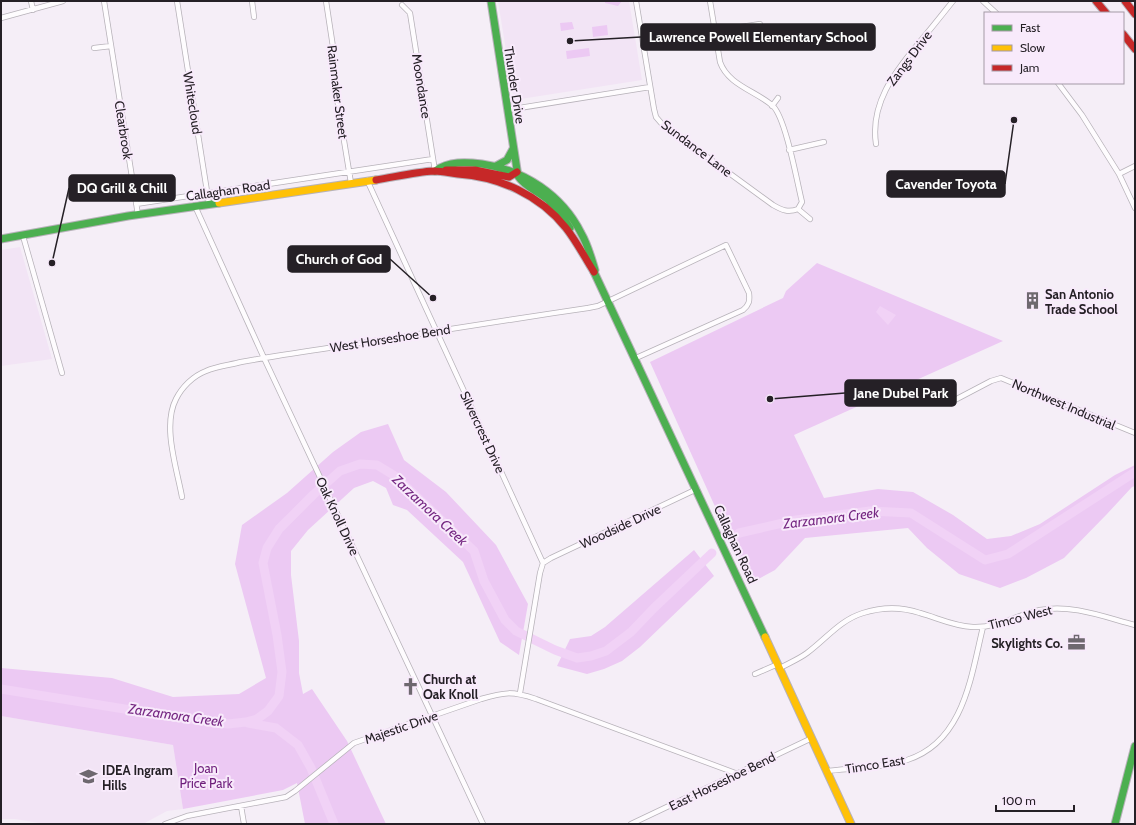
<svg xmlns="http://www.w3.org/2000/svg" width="1136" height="825" font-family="Cabin,sans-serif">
<rect width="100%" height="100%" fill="#f5eef7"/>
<!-- built -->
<path fill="#f2e4f5" d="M498,1H629L642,80L514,100Z
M20,247L52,359L1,366V250Z
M1,716L173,745L183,809L167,811L143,824H45L15,819H1Z"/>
<!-- green -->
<path fill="#ecc9f3" d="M605,1H622L618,6L605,3Z
M572,22L574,29L561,31L560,23Z
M607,25L608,35L593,37L592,27Z
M589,48L590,56L567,59L566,51Z
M817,263L1003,341L794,435L824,498L878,489L913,492L953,515L987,539L1011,536L1040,524L1115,475L1135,465V486L1132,487L1107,514L1064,558L1026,578L1000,588L959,574L927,548L908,528L805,538L775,570L751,583L712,500L650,362L783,298L786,291Z
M388,424L404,460L446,492L496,545L528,604L519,655L500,642L463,562L407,510L393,505L386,488L373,481L354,488L308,530L291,551V575L299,641V673L303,694L312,689L347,741L386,824H305L297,783L283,790L183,809L173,745L1,716V668L112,678L173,697L239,694L266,678L235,564L242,525L287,493L333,452L361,432Z
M694,550L714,576L640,647L622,661L604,669L587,674L557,666L570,639L591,636L605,627Z"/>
<!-- water -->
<path fill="#f1d2f6" d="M880,306L896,315L888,325L876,312Z"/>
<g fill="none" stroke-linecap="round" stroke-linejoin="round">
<!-- river -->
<path stroke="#f1d2f6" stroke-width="9" d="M732,539L739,533L796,520L870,511L911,513L985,560L1008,554L1135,472
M1,689L180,718L228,724L246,722L257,719L268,711L279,696L282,672L277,635L263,563L267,548L279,529L314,494L340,471L360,464L377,465L395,476L474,551L484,581L505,620L516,631L555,650L577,658L591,656L606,651L631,632L654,608L712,553
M248,723L276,728L298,745L311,768L334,824"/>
<defs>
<path id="street" d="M31,1L33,10
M104,1L138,215
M177,1L209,204
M252,1L254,17
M326,1L333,47V74L351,183
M636,1L654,109L656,117L662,124L773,205C782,210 788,213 798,209
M710,1L720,62C728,85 756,91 773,106C786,119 797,182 802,202L798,209
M983,1L996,13
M402,5L410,13L435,171
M1,18L63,1
M715,31L760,24
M94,48L111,46
M1058,83L1082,115L1119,174L1135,208
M772,106L778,98
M507,110L650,87
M876,144C870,104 894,73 918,44C930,30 941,16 953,1
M789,150L824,142
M1119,174L1135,166
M367,180L543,563L540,573L520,693
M136,204L433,159
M195,206L264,358L483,824
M798,209L810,219
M23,236L62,373
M951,402L991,381L1001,378L1135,433
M182,497C177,469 162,426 176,399C182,387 193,376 206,371C217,366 230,365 241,362C268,357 295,353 322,349C410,335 499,321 588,308L598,306L726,245L749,293C750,301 749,305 743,310L636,358
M543,563L551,558L697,489
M780,668C789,663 799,659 807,653C826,639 840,620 863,613C882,607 902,607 920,613C938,618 953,626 973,627C998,628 1016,615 1040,610C1072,604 1104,617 1135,625
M755,674L778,664
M826,771C852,768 881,768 907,760C964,742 971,676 983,627
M241,806L244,824
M165,824L187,816L286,797L295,791L354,743L481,699C505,692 512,691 536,699L738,774
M631,824L812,738"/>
<path id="fast" d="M491,1L518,176C525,187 538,191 548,200C557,208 564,218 570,228
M496,166L507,160L513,149
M435,171C449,161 466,162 482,164C524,170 562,195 581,233C588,245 591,257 595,270
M1,239L128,216L219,203
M594,272L765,637
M1115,824L1135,746"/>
<path id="slow" d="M219,203L376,180
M765,637L851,824"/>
<path id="jam" d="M1096,1L1106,13
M1125,1L1135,14
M1123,34L1135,49
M446,170H475L509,177L517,172
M376,180C395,177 415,172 434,171C442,171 450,173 458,174C500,177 540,195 566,228C577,242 585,258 594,272"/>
</defs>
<!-- street casing -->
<use href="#street" stroke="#b7b2b9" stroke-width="6"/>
<!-- fast casing -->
<use href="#fast" stroke="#b7b2b9" stroke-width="9"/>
<!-- slow casing -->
<use href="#slow" stroke="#b7b2b9" stroke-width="9"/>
<!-- jam casing -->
<use href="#jam" stroke="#b7b2b9" stroke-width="9"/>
<!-- street -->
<use href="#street" stroke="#fefcfe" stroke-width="4.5"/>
<!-- fast -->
<use href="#fast" stroke="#4caf50" stroke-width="7"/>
<!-- slow -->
<use href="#slow" stroke="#ffc107" stroke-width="7"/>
<!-- jam -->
<use href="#jam" stroke="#c62828" stroke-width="7"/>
</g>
<!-- icons -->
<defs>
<symbol id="building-bare" viewBox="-9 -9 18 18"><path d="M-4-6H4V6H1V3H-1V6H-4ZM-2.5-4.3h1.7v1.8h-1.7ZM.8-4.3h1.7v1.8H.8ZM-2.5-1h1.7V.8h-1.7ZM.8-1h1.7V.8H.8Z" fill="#6e686f" stroke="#f8eafb" stroke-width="2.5" paint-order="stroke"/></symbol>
<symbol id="office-bare" viewBox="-9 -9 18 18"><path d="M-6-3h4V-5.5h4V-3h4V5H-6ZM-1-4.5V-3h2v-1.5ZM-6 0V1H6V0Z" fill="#6e686f" stroke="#f8eafb" stroke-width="2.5" paint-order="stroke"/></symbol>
<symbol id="church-bare" viewBox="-9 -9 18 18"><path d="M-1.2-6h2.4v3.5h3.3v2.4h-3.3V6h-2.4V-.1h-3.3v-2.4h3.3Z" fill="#6e686f" stroke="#f8eafb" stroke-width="2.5" paint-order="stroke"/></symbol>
<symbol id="school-bare" viewBox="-9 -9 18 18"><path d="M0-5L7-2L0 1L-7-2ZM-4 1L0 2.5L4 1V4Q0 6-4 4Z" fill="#6e686f" stroke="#f8eafb" stroke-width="2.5" paint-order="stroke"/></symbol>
</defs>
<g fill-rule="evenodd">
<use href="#building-bare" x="1020" y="288" width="25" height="25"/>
<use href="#office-bare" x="1064" y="630" width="25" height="25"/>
<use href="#church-bare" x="398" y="674" width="25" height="25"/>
<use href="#school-bare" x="76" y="764" width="25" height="25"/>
</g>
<g text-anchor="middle" stroke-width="4" stroke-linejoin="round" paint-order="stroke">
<!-- street labels -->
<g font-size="13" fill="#252026" stroke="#f8eafb">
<text transform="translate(909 58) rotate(-53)" y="5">Zangs Drive</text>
<text transform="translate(515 85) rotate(81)" y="5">Thunder Drive</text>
<text transform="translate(422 86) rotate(81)" y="5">Moondance</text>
<text transform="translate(338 92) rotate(83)" y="5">Rainmaker Street</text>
<text transform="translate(193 103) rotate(81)" y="5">Whitecloud</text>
<text transform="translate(124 130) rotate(81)" y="5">Clearbrook</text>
<text transform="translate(697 148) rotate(37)" y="5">Sundance Lane</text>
<text transform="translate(228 190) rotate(-8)" y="5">Callaghan Road</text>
<text transform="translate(390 338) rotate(-9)" y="5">West Horseshoe Bend</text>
<text transform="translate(1064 404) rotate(23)" y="5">Northwest Industrial</text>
<text transform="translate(483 432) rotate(65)" y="5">Silvercrest Drive</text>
<text transform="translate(338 516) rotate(65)" y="5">Oak Knoll Drive</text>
<text transform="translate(620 526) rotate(-25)" y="5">Woodside Drive</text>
<text transform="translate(736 544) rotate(65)" y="5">Callaghan Road</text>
<text transform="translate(1020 617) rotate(-14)" y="5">Timco West</text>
<text transform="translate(401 727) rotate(-19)" y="5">Majestic Drive</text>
<text transform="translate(875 764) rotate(-9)" y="5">Timco East</text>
<text transform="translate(722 781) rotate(-26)" y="5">East Horseshoe Bend</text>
</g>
<!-- poi labels -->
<g font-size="13" font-weight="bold" fill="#252026" stroke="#f8eafb" text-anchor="start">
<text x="1045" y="299">San Antonio<tspan x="1045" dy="15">Trade School</tspan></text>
<text x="1063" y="648" text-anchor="end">Skylights Co.</text>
<text x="423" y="684">Church at<tspan x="423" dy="15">Oak Knoll</tspan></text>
<text x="102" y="775">IDEA Ingram<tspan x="102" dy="15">Hills</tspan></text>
</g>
<!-- park labels -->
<g font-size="13" fill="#6e1e7b" stroke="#f8eafb">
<text x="206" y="773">Joan<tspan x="206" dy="15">Price Park</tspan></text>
</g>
<!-- water labels -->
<g font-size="14" font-style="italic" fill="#752782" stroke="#f8eafb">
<text transform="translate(430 510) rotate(43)" y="5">Zarzamora Creek</text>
<text transform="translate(831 518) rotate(-7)" y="5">Zarzamora Creek</text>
<text transform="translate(176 715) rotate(8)" y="5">Zarzamora Creek</text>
</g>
</g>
<!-- callouts -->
<path fill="none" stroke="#252026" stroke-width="1.5" d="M570 41L641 37M1014 120L1005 184M52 263L69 188M433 298L390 259M770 399L845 393"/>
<g fill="#252026" stroke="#f8eafb" stroke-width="1.5">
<circle cx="570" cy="41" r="4"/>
<circle cx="1014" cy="120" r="4"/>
<circle cx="52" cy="263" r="4"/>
<circle cx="433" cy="298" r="4"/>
<circle cx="770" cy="399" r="4"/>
</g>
<g fill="#252026" stroke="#252026" stroke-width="1.5">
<rect x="641" y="24" width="234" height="26" rx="4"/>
<rect x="887" y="171" width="118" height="26" rx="4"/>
<rect x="69" y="175" width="106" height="26" rx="4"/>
<rect x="288" y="246" width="102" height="26" rx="4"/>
<rect x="845" y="380" width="111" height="26" rx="4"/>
</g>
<g font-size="14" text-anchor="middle" font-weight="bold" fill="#fff">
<text x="758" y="42">Lawrence Powell Elementary School</text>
<text x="946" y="189">Cavender Toyota</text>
<text x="122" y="193">DQ Grill &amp; Chill</text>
<text x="339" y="264">Church of God</text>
<text x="901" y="398">Jane Dubel Park</text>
</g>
<!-- border -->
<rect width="1136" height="825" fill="none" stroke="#252026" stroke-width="4"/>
<!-- legend -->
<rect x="984" y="12" width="140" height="72" fill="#f8eafb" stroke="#a499a6"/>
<rect x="992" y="25" width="20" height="6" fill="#4caf50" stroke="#a499a6"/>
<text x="1020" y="32" font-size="12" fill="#252026">Fast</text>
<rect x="992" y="45" width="20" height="6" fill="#ffc107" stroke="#a499a6"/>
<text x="1020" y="52" font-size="12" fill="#252026">Slow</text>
<rect x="992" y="65" width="20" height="6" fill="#c62828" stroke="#a499a6"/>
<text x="1020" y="72" font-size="12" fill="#252026">Jam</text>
<!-- scale -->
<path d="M996 805v6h78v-6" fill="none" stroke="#252026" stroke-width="2"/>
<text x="1002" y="805" font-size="12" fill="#252026" stroke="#f8eafb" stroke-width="3" paint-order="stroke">100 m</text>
</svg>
